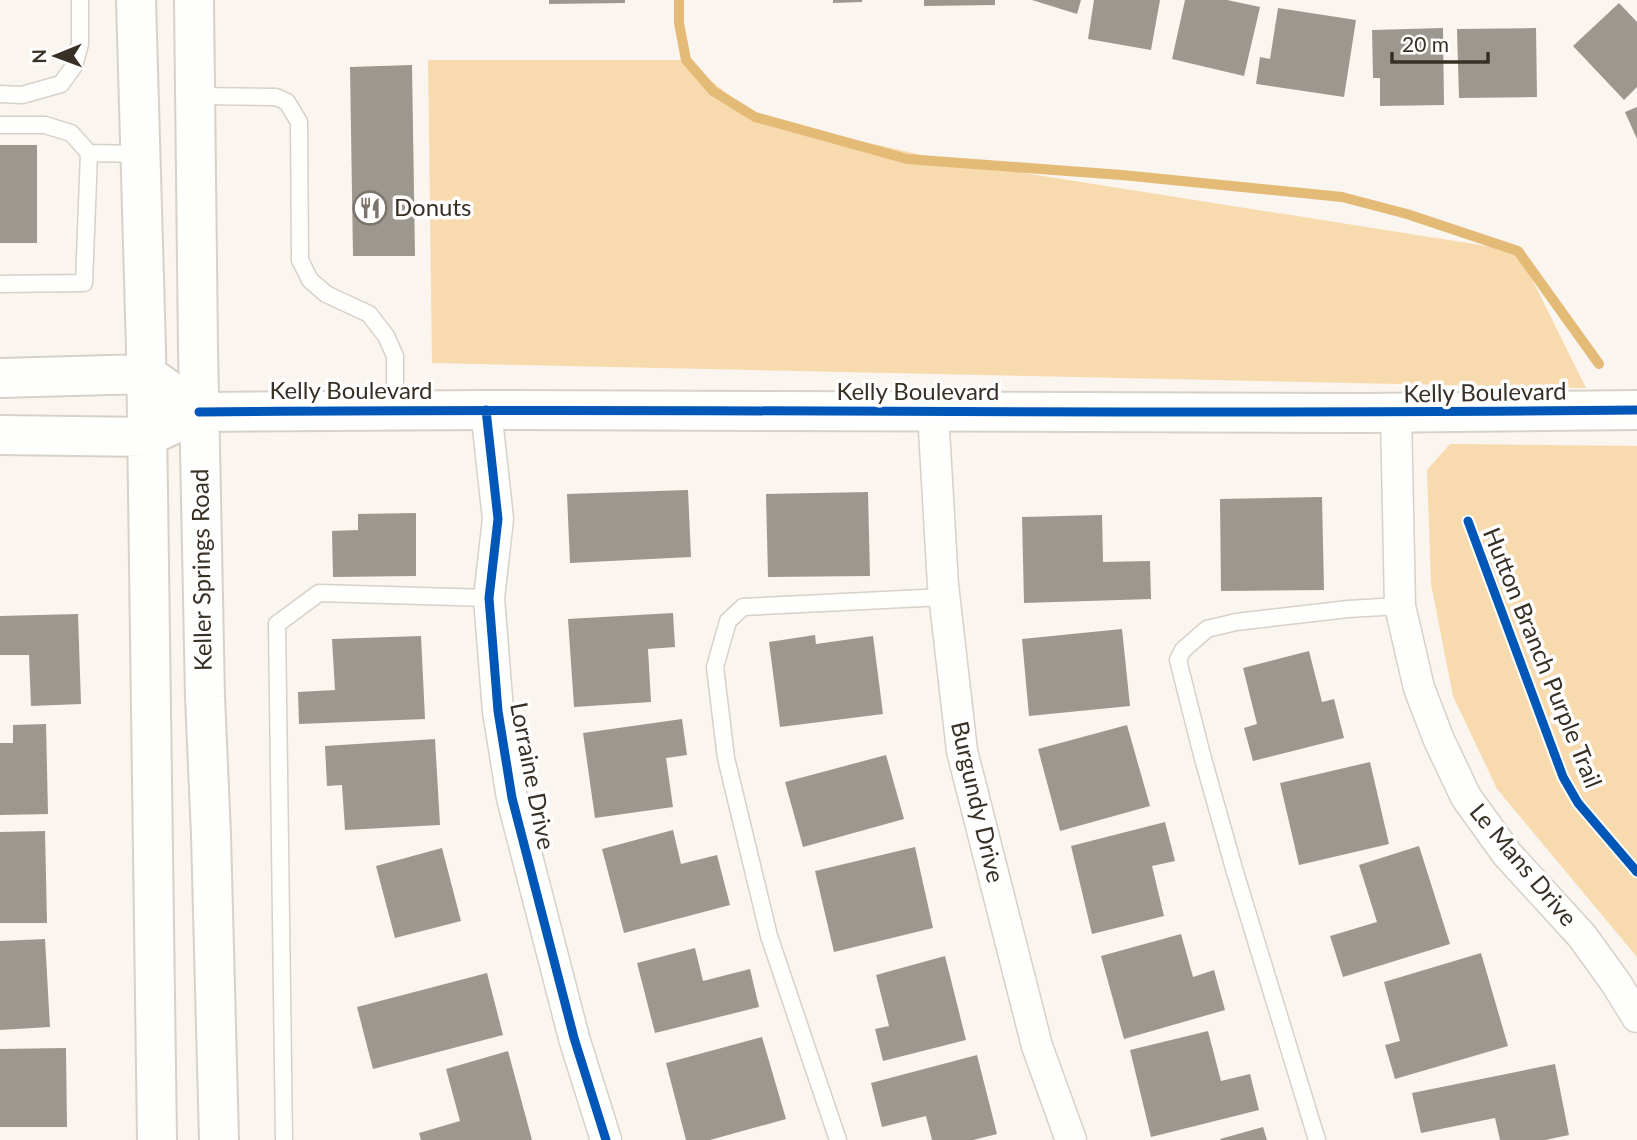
<svg xmlns="http://www.w3.org/2000/svg" width="1637" height="1140" font-family="Lato,sans-serif">
<rect width="100%" height="100%" fill="#faf5ee"/>
<!-- green -->
<path fill="#f8daaf" d="M428,60H686L755,117L948,161L1518,251L1586,388L432,363Z
M1450,444L1637,446V957L1497,789L1453,696L1431,584L1427,470Z"/>
<g fill="none" stroke-linecap="round" stroke-linejoin="round">
<!-- stream -->
<path stroke="#e4ba77" stroke-width="10" d="M679,0V23L686,60L713,91L755,117L907,159L1122,175L1342,197L1407,214L1518,251L1599,364"/>
</g>
<!-- building -->
<path fill="#9d988f" d="M549,0H625V3L549,4Z
M833,0H862V2L833,3Z
M924,0H995V5L924,6Z
M1032,0H1081L1077,14Z
M1094,0H1160L1151,50L1088,39Z
M1185,0H1227L1260,7L1244,76L1172,59Z
M1619,3L1637,22V87L1624,100L1573,46Z
M1278,8L1356,20L1344,97L1256,84L1260,57L1270,59Z
M1443,28L1444,105L1380,106V78H1373L1372,30Z
M1536,28L1537,97L1459,98L1457,29Z
M412,65L415,256H353L350,67Z
M1637,107V139L1625,112Z
M0,145H37V243H0Z
M688,490L691,557L570,563L567,494Z
M868,492L870,576L768,577L766,494Z
M1322,497L1324,590L1221,591L1220,499Z
M416,513V576L333,577L332,531L358,530V514Z
M1102,515L1103,562L1150,561L1151,599L1024,603L1022,517Z
M673,613L675,647L648,649L651,702L574,707L568,619Z
M78,614L81,704L31,706L29,655H0V616Z
M1122,629L1130,706L1029,716L1022,639Z
M815,635L816,644L873,636L883,714L780,727L769,642Z
M421,636L425,719L299,724L298,692L335,690L332,639Z
M1309,651L1322,702L1334,699L1344,738L1253,761L1244,728L1257,724L1243,668Z
M682,719L687,755L666,758L673,807L595,818L583,733Z
M46,724L48,814L0,815V743H13V725Z
M1127,725L1150,806L1060,831L1038,749Z
M435,739L440,825L345,830L342,785L327,786L325,746Z
M886,755L904,819L803,847L785,782Z
M1370,762L1389,844L1299,865L1280,783Z
M1165,822L1175,861L1152,866L1164,916L1092,934L1071,846Z
M673,830L681,864L717,855L730,905L624,933L602,849Z
M45,831L47,923H0V832Z
M1419,846L1450,944L1343,977L1330,936L1377,922L1359,865Z
M915,847L933,928L834,952L815,871Z
M442,848L461,921L395,938L376,866Z
M1181,934L1193,977L1214,970L1225,1010L1124,1039L1101,956Z
M45,939L50,1027L0,1030V941Z
M695,948L703,981L750,969L759,1007L655,1033L637,963Z
M1481,953L1508,1046L1395,1079L1385,1045L1400,1041L1384,982Z
M945,956L966,1040L883,1061L875,1029L889,1026L876,975Z
M487,973L503,1035L373,1069L357,1007Z
M1208,1031L1221,1081L1250,1074L1259,1110L1151,1137L1130,1050Z
M762,1037L786,1119L710,1140H686L666,1063Z
M66,1048L67,1127H0V1049Z
M508,1051L532,1140H421L419,1133L460,1121L446,1069Z
M977,1055L997,1134L973,1140H932L926,1116L882,1127L871,1083Z
M1555,1064L1569,1135L1545,1140H1500L1495,1118L1421,1133L1412,1093Z
M1263,1127L1267,1140H1221L1220,1139Z"/>
<g fill="none" stroke-linecap="round" stroke-linejoin="round">
<defs>
<path id="lane" d="M0,94L22,95L61,84L74,66L80,44V0
M196,96L276,97L287,102L299,122L300,260L310,280L326,294L369,314L386,336L395,356V410
M0,125H45L71,133L89,153L84,283L0,284
M89,153L140,154
M284,1140L277,624L319,593L489,598
M838,1140L769,936L726,758L715,667L728,621L743,607L944,597
M1317,1140L1235,872L1202,755L1178,660L1183,650L1207,629L1236,622L1348,609L1400,606"/>
<path id="street" d="M486,410L498,519L489,598L498,711L512,798L574,1038L606,1140
M933,412L943,585L962,751L1037,1046L1071,1140
M1396,413L1400,606L1419,688L1439,740L1466,797L1507,854L1582,936L1616,983L1637,1017"/>
<path id="secondary" d="M136,0L146,349L157,1140
M194,0L198,349L205,697L211,835L219,1140
M0,378L146,374L166,388
M0,435L147,437L199,412L486,410L1365,413L1637,410"/>
</defs>
<!-- lane casing -->
<use href="#lane" stroke="#d7d1c8" stroke-width="19"/>
<!-- street casing -->
<use href="#street" stroke="#d7d1c8" stroke-width="33"/>
<!-- secondary casing -->
<use href="#secondary" stroke="#d7d1c8" stroke-width="42"/>
<!-- lane -->
<use href="#lane" stroke="#fefefc" stroke-width="16"/>
<!-- street -->
<use href="#street" stroke="#fefefc" stroke-width="30"/>
<!-- secondary -->
<use href="#secondary" stroke="#fefefc" stroke-width="38"/>
<defs>
<path id="cycleway" d="M486,410L498,519L489,598L498,711L512,798L574,1038L606,1140
M199,412C678,407 1158,416 1637,410
M1468,521L1563,777L1578,803L1637,872"/>
</defs>
<!-- cycleway casing -->
<use href="#cycleway" stroke="#fff" stroke-width="13"/>
<!-- cycleway -->
<use href="#cycleway" stroke="#0057b8" stroke-width="9"/>
</g>
<!-- icons -->
<defs>
<symbol id="restaurant-ring" viewBox="-11 -11 22 22"><circle r="9.5" fill="#fff" stroke="#7d756b" stroke-width="1.5"/><path d="M-5-6h1v4h1v-4h1v4h1v-4h1v5L-1.5 .5V6h-2V.5L-5-1ZM5-6V6H3V1.5H1.5Q1.5-4 5-6Z" fill="#7d756b"/></symbol>
</defs>
<g fill-rule="evenodd">
<use href="#restaurant-ring" x="351" y="189" width="38" height="38"/>
</g>
<g text-anchor="middle" stroke-width="7" stroke-linejoin="round" paint-order="stroke">
<!-- poi labels -->
<g font-size="24" fill="#393025" stroke="#fff" text-anchor="start">
<text x="394" y="216">Donuts</text>
</g>
<!-- street labels -->
<g font-size="24" fill="#393025" stroke="#fff">
<text x="351" y="399">Kelly Boulevard</text>
<text x="918" y="400">Kelly Boulevard</text>
<text transform="translate(1485 393) rotate(-1)" y="8">Kelly Boulevard</text>
<text transform="translate(202 570) rotate(-91)" y="8">Keller Springs Road</text>
<text transform="translate(1542 658) rotate(68)" y="8">Hutton Branch Purple Trail</text>
<text transform="translate(532 776) rotate(79)" y="8">Lorraine Drive</text>
<text transform="translate(977 802) rotate(77)" y="8">Burgundy Drive</text>
<text transform="translate(1523 865) rotate(50)" y="8">Le Mans Drive</text>
</g>
</g>
<!-- north arrow -->
<g transform="translate(56 56) rotate(269)" stroke="#ffffff" stroke-width="5" paint-order="stroke">
<path d="M0-5L12 26L0 18L-12 26Z" fill="#393025"/>
<text y="-10" font-size="19" font-weight="bold" text-anchor="middle" fill="#393025">N</text>
</g>
<!-- scale -->
<path d="M1392 52v10h96v-10" fill="none" stroke="#393025" stroke-width="3.5"/>
<text x="1402" y="52" font-size="21" fill="#393025" stroke="#ffffff" stroke-width="5" paint-order="stroke">20 m</text>
</svg>
